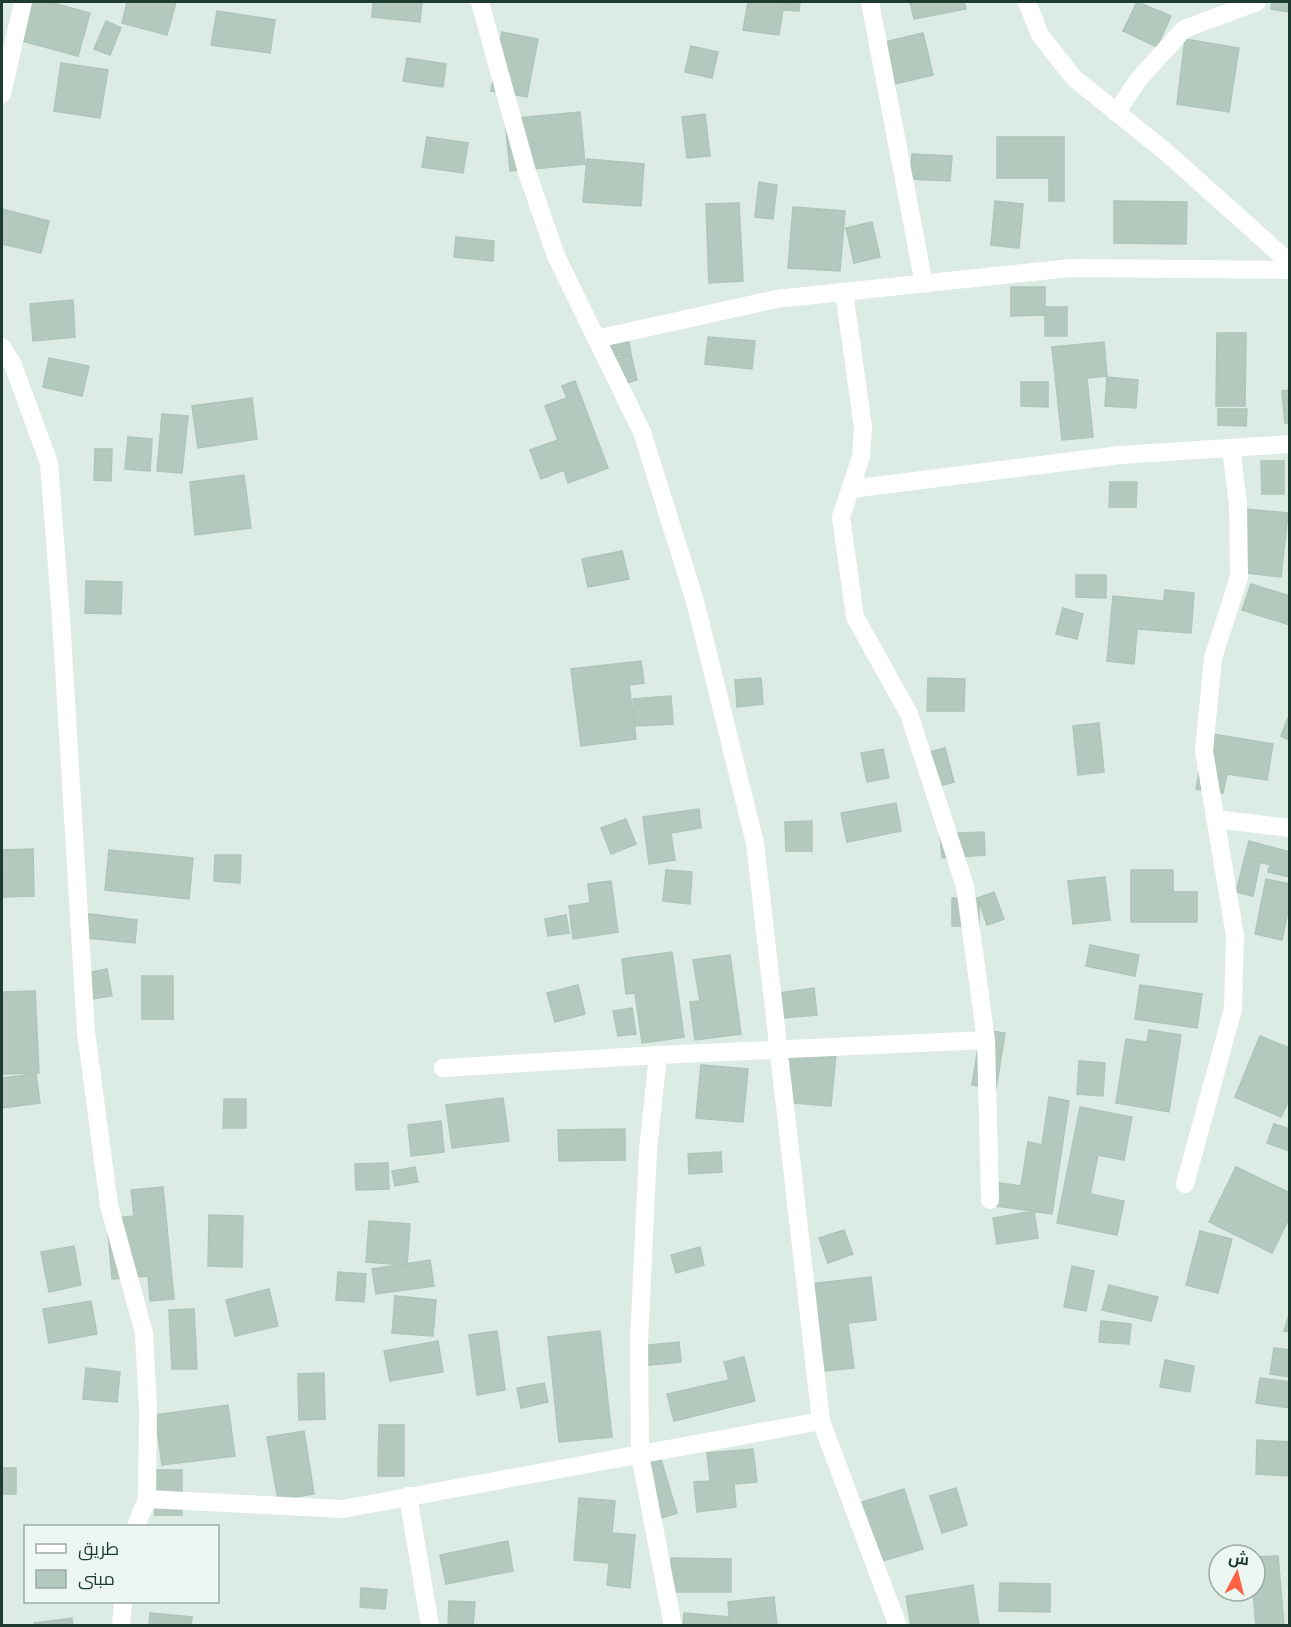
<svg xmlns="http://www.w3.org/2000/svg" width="1291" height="1627" font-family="Cabin,Cairo,sans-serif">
<rect width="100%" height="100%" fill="#dcebe3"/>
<!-- building -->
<path fill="#b4c9be" stroke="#aec5b9" stroke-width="1.5" d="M26,2H49L90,13L78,56L15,39Z
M127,2H176L167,35L122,23Z
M373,2H422L420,22L372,17Z
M748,2H784L779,35L743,30Z
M785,2H800L799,11L784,10Z
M910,2H964L966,9L914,19Z
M1137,2L1171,16L1157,47L1123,31Z
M1272,2H1290V12L1271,9Z
M217,11L275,20L270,53L211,45Z
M106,21L121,28L110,55L94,49Z
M502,32L538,39L527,97L491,91Z
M923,33L933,75L882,87L872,45Z
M1185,39L1239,48L1229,112L1177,104Z
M691,46L718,52L712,78L685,72Z
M407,58L446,64L443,87L403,81Z
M61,63L108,70L100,118L54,111Z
M580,112L585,164L510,171L505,119Z
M705,114L710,156L687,158L682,117Z
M427,137L468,143L463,173L422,167Z
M997,137H1064V201H1049V178H997Z
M912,154L952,156L950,181L910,179Z
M587,159L644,164L641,206L583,202Z
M759,182L777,185L773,219L755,217Z
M995,201L1023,204L1019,248L991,245Z
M1114,201L1187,202L1186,244L1114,243Z
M739,203L743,281L709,283L706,204Z
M793,207L845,211L840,271L788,268Z
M2,209L49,221L41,253L2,244Z
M872,222L880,257L854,263L846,228Z
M456,237L494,241L493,261L454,257Z
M1011,287H1045V307H1067V336H1045V315L1011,316Z
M73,300L75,337L33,341L30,304Z
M627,332L631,354L603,358L600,336Z
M1217,333H1246L1245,406H1216Z
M708,337L755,341L752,369L705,364Z
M1104,342L1107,376L1087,378L1093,437L1062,440L1052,347Z
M631,355L637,380L612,387L605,361Z
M49,358L89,366L82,396L43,387Z
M1107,377L1138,380L1136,408L1105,406Z
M575,381L608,468L568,483L564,470L541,479L530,450L558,440L545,406L567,398L562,386Z
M1021,382H1048V407L1021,406Z
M1290,390V423H1285L1282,391Z
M252,398L257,439L198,448L192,406Z
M1218,409H1247L1246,426L1218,425Z
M162,414L188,416L182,473L157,471Z
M128,437L152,439L150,471L125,469Z
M95,449H112L111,481L94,480Z
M1261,461H1284V494H1262Z
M244,475L251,528L195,535L190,482Z
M1110,482H1137L1136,507H1109Z
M1245,509L1288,513L1281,577L1239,572Z
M622,551L629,579L588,587L582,559Z
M1076,575H1106V598L1076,597Z
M86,581L122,582L121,614L85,613Z
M1251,584L1290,596V625L1242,610Z
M1165,590L1194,593L1191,633L1137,629L1134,664L1107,661L1113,596L1164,601Z
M1063,608L1083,614L1077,639L1056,634Z
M641,661L644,683L629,685L636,739L581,746L571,669Z
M761,678L763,704L737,707L735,680Z
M928,678L965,679L964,711H927Z
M671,696L673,724L635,726L633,699Z
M1290,713V740L1281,736Z
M1099,723L1104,772L1078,775L1073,726Z
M1206,733L1273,744L1267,780L1227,774L1223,793L1196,789Z
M945,748L954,782L929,789L919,755Z
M883,749L889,778L867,782L861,753Z
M896,803L901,831L847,842L841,813Z
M699,809L701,828L671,833L675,860L649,864L643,817Z
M626,819L636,844L611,854L601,828Z
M812,821V851H786L785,822Z
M984,832L985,855L942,858L940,834Z
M1249,841L1290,852V877L1268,872L1270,865L1260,862L1253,896L1236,892Z
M33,849L34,896L3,897L2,850Z
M109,850L193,858L189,899L105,890Z
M215,855H241L240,883L214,881Z
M666,870L692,872L690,904L663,901Z
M1131,870H1173V892H1197V922H1131Z
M1105,877L1110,920L1073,924L1068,881Z
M1266,879L1290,884V902L1282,940L1255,934Z
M611,881L618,932L573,939L569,906L590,903L588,884Z
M994,892L1004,919L987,925L978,898Z
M952,898H979V926H952Z
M81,913L137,920L135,943L78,937Z
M566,915L569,933L548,936L545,919Z
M1090,945L1139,955L1135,976L1086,966Z
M672,952L684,1037L642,1043L635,993L626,994L622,959Z
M730,955L741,1034L695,1040L690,1002L700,1001L693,960Z
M107,969L112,996L86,1000L82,974Z
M142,976H173V1019H142Z
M578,985L585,1014L555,1022L547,993Z
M1140,985L1202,994L1197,1028L1135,1019Z
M814,988L817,1015L782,1018L779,993Z
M35,991L39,1073L2,1074V992Z
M632,1008L636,1034L618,1036L613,1011Z
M981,1029L1005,1033L996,1089L972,1085Z
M1149,1030L1181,1035L1169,1112L1116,1103L1126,1039L1147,1042Z
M1260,1036L1290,1048V1097L1281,1117L1235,1097Z
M785,1050L836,1054L831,1106L781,1102Z
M1079,1061L1105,1063L1103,1096L1077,1094Z
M701,1065L748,1069L743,1122L696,1118Z
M36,1074L40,1103L2,1108V1078Z
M1049,1097L1069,1101L1052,1214L990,1205L993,1182L1021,1186L1028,1142L1042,1145Z
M503,1098L509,1141L452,1148L446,1105Z
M224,1099H246V1128H223Z
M1080,1107L1132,1117L1124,1160L1098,1155L1090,1194L1124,1201L1117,1235L1057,1223Z
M441,1121L444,1152L411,1156L408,1125Z
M1274,1124L1290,1129V1151L1267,1143Z
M625,1129V1160L559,1161L558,1130Z
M721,1152L722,1172L689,1174L688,1154Z
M388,1163L389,1189L356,1190L355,1164Z
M415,1167L418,1182L395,1186L392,1171Z
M1236,1167L1290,1193V1216L1272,1253L1209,1222Z
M163,1187L174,1299L150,1301L148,1276L112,1279L107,1219L134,1216L131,1190Z
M1034,1211L1038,1238L997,1244L993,1218Z
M209,1215L243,1216L242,1267L208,1266Z
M369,1221L410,1224L407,1265L366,1262Z
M844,1230L853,1254L828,1263L819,1238Z
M1200,1231L1232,1239L1218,1293L1186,1285Z
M74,1246L81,1285L49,1292L41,1252Z
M700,1247L704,1265L676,1273L671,1255Z
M430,1260L434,1286L376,1294L372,1269Z
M1072,1266L1094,1271L1086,1311L1064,1307Z
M338,1272L366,1274L364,1302L336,1300Z
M871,1277L876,1320L848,1323L854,1368L812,1372L801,1285Z
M1109,1285L1158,1297L1151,1321L1102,1310Z
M269,1289L278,1326L235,1336L226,1300Z
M395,1296L436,1300L433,1336L392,1333Z
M91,1301L97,1334L49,1343L43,1309Z
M194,1309L197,1369H172L169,1310Z
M1289,1315L1290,1316V1332L1284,1331Z
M1101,1321L1131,1324L1129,1344L1099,1342Z
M497,1331L505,1390L477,1395L469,1335Z
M600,1331L612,1437L559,1442L548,1337Z
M438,1341L443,1372L390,1381L384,1351Z
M679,1342L681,1362L641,1366L639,1346Z
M1274,1348L1290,1350V1377L1270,1374Z
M744,1357L755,1401L674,1421L667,1394L729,1380L724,1362Z
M1165,1360L1194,1366L1190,1392L1160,1387Z
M86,1368L120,1372L117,1402L83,1399Z
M324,1373L325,1419L299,1420L298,1374Z
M1260,1378L1290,1382V1408L1256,1403Z
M544,1383L548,1402L521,1408L517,1388Z
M228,1405L235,1456L162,1465L155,1415Z
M379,1425H404V1476H378Z
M304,1431L314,1494L278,1500L267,1437Z
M1257,1440L1290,1442V1476L1256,1474Z
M753,1449L757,1482L734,1484L736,1507L697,1512L694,1482L710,1481L707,1453Z
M659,1453L677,1513L653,1521L634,1461Z
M2,1468H16V1494H2Z
M155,1470H182V1515H155Z
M956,1488L967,1525L942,1533L930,1496Z
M904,1489L923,1549L872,1564L853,1505Z
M579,1498L615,1501L612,1533L635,1535L630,1588L607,1585L609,1563L574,1560Z
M508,1541L513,1571L446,1584L440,1555Z
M1278,1556L1284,1626H1256L1253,1591H1255V1557Z
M671,1558L731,1559V1592H671Z
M1000,1583L1050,1584V1612L999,1611Z
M973,1585L979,1626H911L906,1596Z
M361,1588L387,1590L385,1609L360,1607Z
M774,1597L777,1626H730L728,1602Z
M449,1601L475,1602L473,1626L448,1625Z
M150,1613L192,1617L191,1626H149Z
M684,1613L729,1617V1626H683Z
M72,1618L73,1626H35L34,1623Z"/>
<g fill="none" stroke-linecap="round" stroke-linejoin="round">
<!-- street -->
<path stroke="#fff" stroke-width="18" d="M480,2L527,172L556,256L642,432L695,601L755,843L821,1421L898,1626
M870,2L924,284
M1027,2L1040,35L1074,78L1166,152L1290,263
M2,94L23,2
M1116,113L1138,80L1184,29L1257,2
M844,292L863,427L861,457L841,517L855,617L909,714L965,886L986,1040L990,1200
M596,339L776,299L1071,268L1290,270
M2,347L13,365L49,463L61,618L86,1032L109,1205L144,1333L148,1409L147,1499L136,1526
M851,489L1120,455L1290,444
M1215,819L1290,828
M658,1055L648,1150L639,1341L640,1455L673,1626
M443,1068L658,1055L986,1040
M1185,1184L1233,1009L1235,936L1204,751L1213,658L1239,577L1238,504L1231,448
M408,1496L430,1626
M147,1499L343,1509L821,1421
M121,1626L123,1602"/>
</g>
<!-- border -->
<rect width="1291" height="1627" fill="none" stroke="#1d3b30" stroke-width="6"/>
<!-- legend -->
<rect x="24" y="1525" width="195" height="78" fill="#edf7f1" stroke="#9aaca4" stroke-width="1.5"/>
<rect x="36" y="1544" width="30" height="9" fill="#ffffff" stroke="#9aaca4" stroke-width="1.5"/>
<text x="78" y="1555" font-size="18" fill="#1d3b30">طريق</text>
<rect x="36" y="1570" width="30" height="18" fill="#b4c9be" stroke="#9aaca4" stroke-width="1.5"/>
<text x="78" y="1585" font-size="18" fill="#1d3b30">مبنى</text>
<!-- north arrow -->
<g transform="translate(1237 1573) rotate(7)"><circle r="28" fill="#edf7f1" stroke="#9aaca4" stroke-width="1.5"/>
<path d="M0-4.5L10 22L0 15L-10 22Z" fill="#ff6146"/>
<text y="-9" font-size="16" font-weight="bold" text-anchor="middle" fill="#1d3b30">ش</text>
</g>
</svg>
